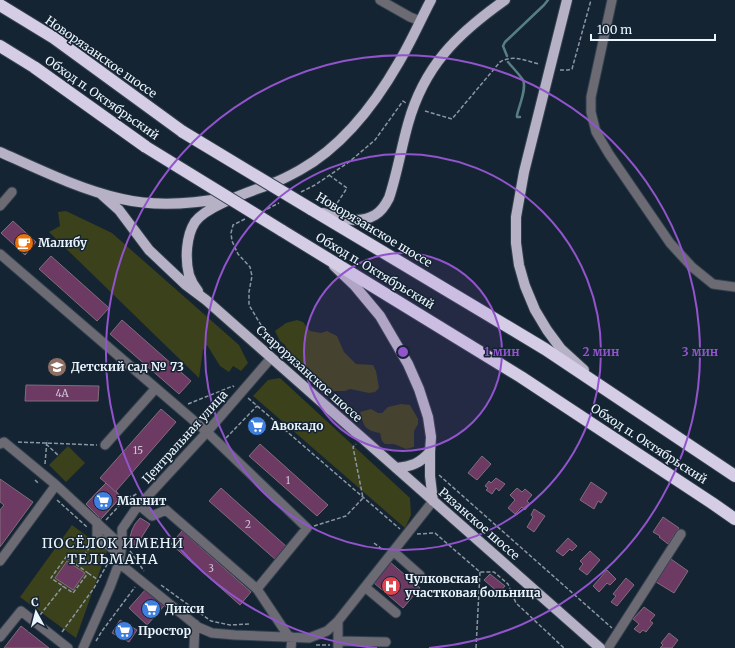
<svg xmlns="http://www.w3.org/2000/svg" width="735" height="648" font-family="Merriweather,serif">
<rect width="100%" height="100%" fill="#152432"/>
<!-- green -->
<path fill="#3b411a" d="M66,211L112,233L239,345L248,363L241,371L233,366L229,372L220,366L207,345L203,350L199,378L49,232L60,226L58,212Z
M297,320L303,322L310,331L321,333L327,331L337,336L344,352L356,364L373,365L376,371L379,388L375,392L369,393L350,389L345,391H334L323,382L302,370L300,364L290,356L285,345L280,341L275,331L286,323Z
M280,378L410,498L411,515L405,528L253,396L268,380Z
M401,404L410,405L418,419V424L414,431V447L406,449L394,444H385L382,441L380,433C364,430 364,426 360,412L371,409L378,413H382L388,407Z
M68,446L85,463L66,482L49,465Z
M72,525L107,551L76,638L20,597Z"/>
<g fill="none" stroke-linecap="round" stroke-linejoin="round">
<!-- stream -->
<path stroke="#577f83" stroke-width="2.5" d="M507,56L503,46L505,42L544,5L548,0
M508,62C513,68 519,74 523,80C527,88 519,106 517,115V117H520"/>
</g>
<!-- building -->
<path fill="#6c3a63" stroke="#816d7c" d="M13,221L36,242L25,255L1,233Z
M51,256L109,308L97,321L39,269Z
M122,320L191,381L179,394L110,334Z
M26,385L99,386L98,401H25Z
M161,409L176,422L116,491L121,497L101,519L86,504L106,483L100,478Z
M257,417L266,426L258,434L249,426Z
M260,444L328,505L317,516L249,456Z
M482,456L491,464L477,480L468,473Z
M496,478L505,484L499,491L496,488L492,494L486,490L488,488L485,486L489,481L491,483Z
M0,479L33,502L0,547V510L4,505L0,502Z
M591,482L607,493L601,503L598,501L594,509L580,500Z
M106,483L121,497L101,519L86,504Z
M221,488L287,547L276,560L209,501Z
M517,488L522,492L525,489L532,495L527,501L530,504L525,510L522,507L515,514L508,508L515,500L510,495Z
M534,509L545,516L534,532L527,527L533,517L531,515Z
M663,517L679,528L668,544L659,537L660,536L653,532Z
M140,518L142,519L150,524L136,546L130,542V537L132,530L135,524Z
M182,531L251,592L240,605L171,544Z
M568,538L577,546L572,551L570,549L563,556L556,551Z
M590,551L600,560L587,575L579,569L583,564L580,561Z
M671,559L688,571L674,593L656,582Z
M67,561L85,573L73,590L55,578Z
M390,562L420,588L403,608L374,583Z
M607,570L616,579L610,585L607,583L599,592L593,586Z
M490,574L505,586L499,593L484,580Z
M626,578L634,585L617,606L611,602L616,596L613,594Z
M146,589L164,606L147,625L129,608Z
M644,607L655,615L650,621L653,623L646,632L643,630L640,633L634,629L639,624L633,619Z
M120,620L137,630L129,642L112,633Z
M21,626L49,648H4Z
M669,633L678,640L672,648H660L663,645L661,643Z"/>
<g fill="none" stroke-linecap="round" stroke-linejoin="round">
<defs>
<path id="minor" d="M380,0L410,17L420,21
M612,0L591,97V112L596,132L609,154L670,243L692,267L713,284L735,287
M0,206L12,192
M0,254L207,432L307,528L257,589L289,637
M0,444L4,442L56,485L122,546
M105,445L156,388
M139,505L152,516L166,510L257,589
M97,522V536L120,555
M393,551L420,575
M0,561L56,485
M119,563L198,627L212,633L235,635L309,638L327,631L338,621L433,501
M365,587L396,613
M338,621V648
M0,637L21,611L68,648
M338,641L386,642
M194,647L195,624
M83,648L110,587L119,563L122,546V529L135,510L207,432L271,358
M291,648L292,637
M608,648L681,534"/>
<path id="major" d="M567,0L524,172L516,217V243L519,265L525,286L535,310L547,330L561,349L584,370
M0,152C38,169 81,190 122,199C156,207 191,204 225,198
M100,193L119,210L149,250L186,285L206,300L600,648
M323,213C339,219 360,224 375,215C382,211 386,204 389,198C397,174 401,149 408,124C424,66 457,34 505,0
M334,266L355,286L380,316L408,364L419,389L428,417L431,437L430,452V476L433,501
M198,291C194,286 191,281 189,275C185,259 186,236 195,222C207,205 253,191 273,183C282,180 291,175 300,170C343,146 375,104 399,62C411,42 420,21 431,0
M396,468C412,466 419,464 430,452"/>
<path id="highway" d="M0,5L54,38L183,132
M0,46L34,67L146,147
M311,209L545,349L735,476
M281,230L521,377L712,503L735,519"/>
</defs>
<!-- minor casing -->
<use href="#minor" stroke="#33414f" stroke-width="11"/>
<!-- major casing -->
<use href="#major" stroke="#33414f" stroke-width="12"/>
<!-- highway casing -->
<use href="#highway" stroke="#33414f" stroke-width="14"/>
<!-- path -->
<path stroke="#8a96a2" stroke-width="1.5" stroke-dasharray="4 2" stroke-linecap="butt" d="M560,70H568L572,69L591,0
M425,111L452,119L500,62C513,54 526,61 539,64
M329,175L347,188L334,208
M301,192L315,185L349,162L375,140L403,101L406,103
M267,209L279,203
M245,219L233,225L231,233L232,241L238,254L250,267L252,276L249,292V305L274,347
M248,398L400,529
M188,404L233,386L234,387
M226,438L257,406
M18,442L97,445
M46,444L59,456
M45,464L47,440
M439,475L612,628
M35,480L39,484
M127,497L133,496L138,493
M57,500L87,527
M106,520L127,497L130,504
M314,526L346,516L363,498L353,447L356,444
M417,534L435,533L480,572H494L508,584L516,603L564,648
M374,543L383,550
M130,551L144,571
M66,557L88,573L73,593L51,578Z
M77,565L92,544
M88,573L98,580
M161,585L211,621L230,625L249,624V626
M40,615L63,586
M62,632L94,588L110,559
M96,641L102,631L135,587
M316,645H330
M476,648L480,572"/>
<!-- minor -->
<use href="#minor" stroke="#6c6a73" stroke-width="9"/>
<!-- major -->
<use href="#major" stroke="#b6b1c4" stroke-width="10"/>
<!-- highway -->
<use href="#highway" stroke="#d4cde5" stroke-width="12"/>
<defs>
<path id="highway-bridge" d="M183,132L311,209
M146,147L281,230"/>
</defs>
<!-- highway-bridge casing -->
<use href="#highway-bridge" stroke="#33414f" stroke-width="14" stroke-linecap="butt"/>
<!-- highway-bridge -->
<use href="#highway-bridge" stroke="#d4cde5" stroke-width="12"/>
</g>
<!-- distance rings -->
<circle cx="403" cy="352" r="99" fill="#9154cc" fill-opacity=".12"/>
<g fill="none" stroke="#9154cc" stroke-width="2">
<circle cx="403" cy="352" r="99"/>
<circle cx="403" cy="352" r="198"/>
<path d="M377 648A297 297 0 1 1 429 648"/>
</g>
<!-- icons -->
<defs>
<symbol id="cafe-disc" viewBox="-11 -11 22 22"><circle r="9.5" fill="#e8710a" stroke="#152432"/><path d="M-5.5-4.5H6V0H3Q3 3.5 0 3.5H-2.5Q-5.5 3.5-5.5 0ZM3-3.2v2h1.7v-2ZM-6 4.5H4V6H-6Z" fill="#fff"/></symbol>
<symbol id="school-disc" viewBox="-11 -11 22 22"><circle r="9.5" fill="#8d6e63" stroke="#152432"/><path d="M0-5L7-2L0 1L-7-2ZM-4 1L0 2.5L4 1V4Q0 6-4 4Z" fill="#fff"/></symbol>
<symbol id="supermarket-disc" viewBox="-11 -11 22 22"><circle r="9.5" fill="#3f7fe0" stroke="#152432"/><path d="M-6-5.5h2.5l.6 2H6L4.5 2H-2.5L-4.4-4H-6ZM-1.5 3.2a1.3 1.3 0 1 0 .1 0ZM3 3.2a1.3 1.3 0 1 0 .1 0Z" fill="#fff"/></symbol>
<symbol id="hospital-disc" viewBox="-11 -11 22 22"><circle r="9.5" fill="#e0444e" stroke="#152432"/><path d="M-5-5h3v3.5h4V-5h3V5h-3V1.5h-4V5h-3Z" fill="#fff"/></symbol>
</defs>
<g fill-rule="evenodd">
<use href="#cafe-disc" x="13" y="232" width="22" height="22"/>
<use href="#school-disc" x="46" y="356" width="22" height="22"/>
<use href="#supermarket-disc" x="246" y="415" width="22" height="22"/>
<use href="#supermarket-disc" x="92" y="490" width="22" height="22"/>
<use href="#hospital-disc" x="380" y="575" width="22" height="22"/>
<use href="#supermarket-disc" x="140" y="598" width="22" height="22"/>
<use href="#supermarket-disc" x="113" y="620" width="22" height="22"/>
</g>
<g text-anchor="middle" stroke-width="3" stroke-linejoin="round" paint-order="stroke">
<!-- number labels -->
<g font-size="10" fill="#cbc6d7">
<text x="62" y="397">4А</text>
<text x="138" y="454">15</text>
<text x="288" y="484">1</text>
<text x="248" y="528">2</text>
<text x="211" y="572">3</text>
</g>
<!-- street labels -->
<g font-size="12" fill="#ebf5fe" stroke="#152432">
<text transform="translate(101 57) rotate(35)" y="4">Новорязанское шоссе</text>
<text transform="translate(102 98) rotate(35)" y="4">Обход п. Октябрьский</text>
<text transform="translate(374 230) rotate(31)" y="4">Новорязанское шоссе</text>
<text transform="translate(375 271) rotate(31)" y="4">Обход п. Октябрьский</text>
<text transform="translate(309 374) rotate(42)" y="4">Старорязанское шоссе</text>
<text transform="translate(185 437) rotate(-48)" y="4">Центральная улица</text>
<text transform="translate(649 444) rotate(33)" y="4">Обход п. Октябрьский</text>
<text transform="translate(479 524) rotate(41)" y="4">Рязанское шоссе</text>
</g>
<!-- poi labels -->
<g font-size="12" font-weight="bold" fill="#ebf5fe" stroke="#152432" text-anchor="start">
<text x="38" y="247">Малибу</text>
<text x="71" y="371">Детский сад № 73</text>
<text x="271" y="430">Авокадо</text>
<text x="117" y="505">Магнит</text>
<text x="405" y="583">Чулковская<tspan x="405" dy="14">участковая больница</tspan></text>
<text x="165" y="613">Дикси</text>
<text x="138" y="635">Простор</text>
</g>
<!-- quarter labels -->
<g font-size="14" letter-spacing="1" fill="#ebf5fe" stroke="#152432">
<text x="113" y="548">ПОСЁЛОК ИМЕНИ<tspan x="113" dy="16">ТЕЛЬМАНА</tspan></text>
</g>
</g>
<circle cx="403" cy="352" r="6" fill="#9154cc" stroke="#152432" stroke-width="2"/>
<g font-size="12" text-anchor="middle" font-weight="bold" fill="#9154cc" stroke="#152432" stroke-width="3" stroke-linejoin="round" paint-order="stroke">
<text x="502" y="356">1 мин</text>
<text x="601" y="356">2 мин</text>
<text x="700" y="356">3 мин</text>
</g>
<!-- north arrow -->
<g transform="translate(36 612) rotate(353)" stroke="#152432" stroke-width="3" paint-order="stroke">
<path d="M0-3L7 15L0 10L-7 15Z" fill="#ebf5fe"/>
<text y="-6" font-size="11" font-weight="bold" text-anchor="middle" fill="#ebf5fe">С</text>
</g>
<!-- scale -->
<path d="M591 34v6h124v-6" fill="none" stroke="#ebf5fe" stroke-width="2"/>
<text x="597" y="34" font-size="12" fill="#ebf5fe" stroke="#152432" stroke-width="3" paint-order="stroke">100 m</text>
</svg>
